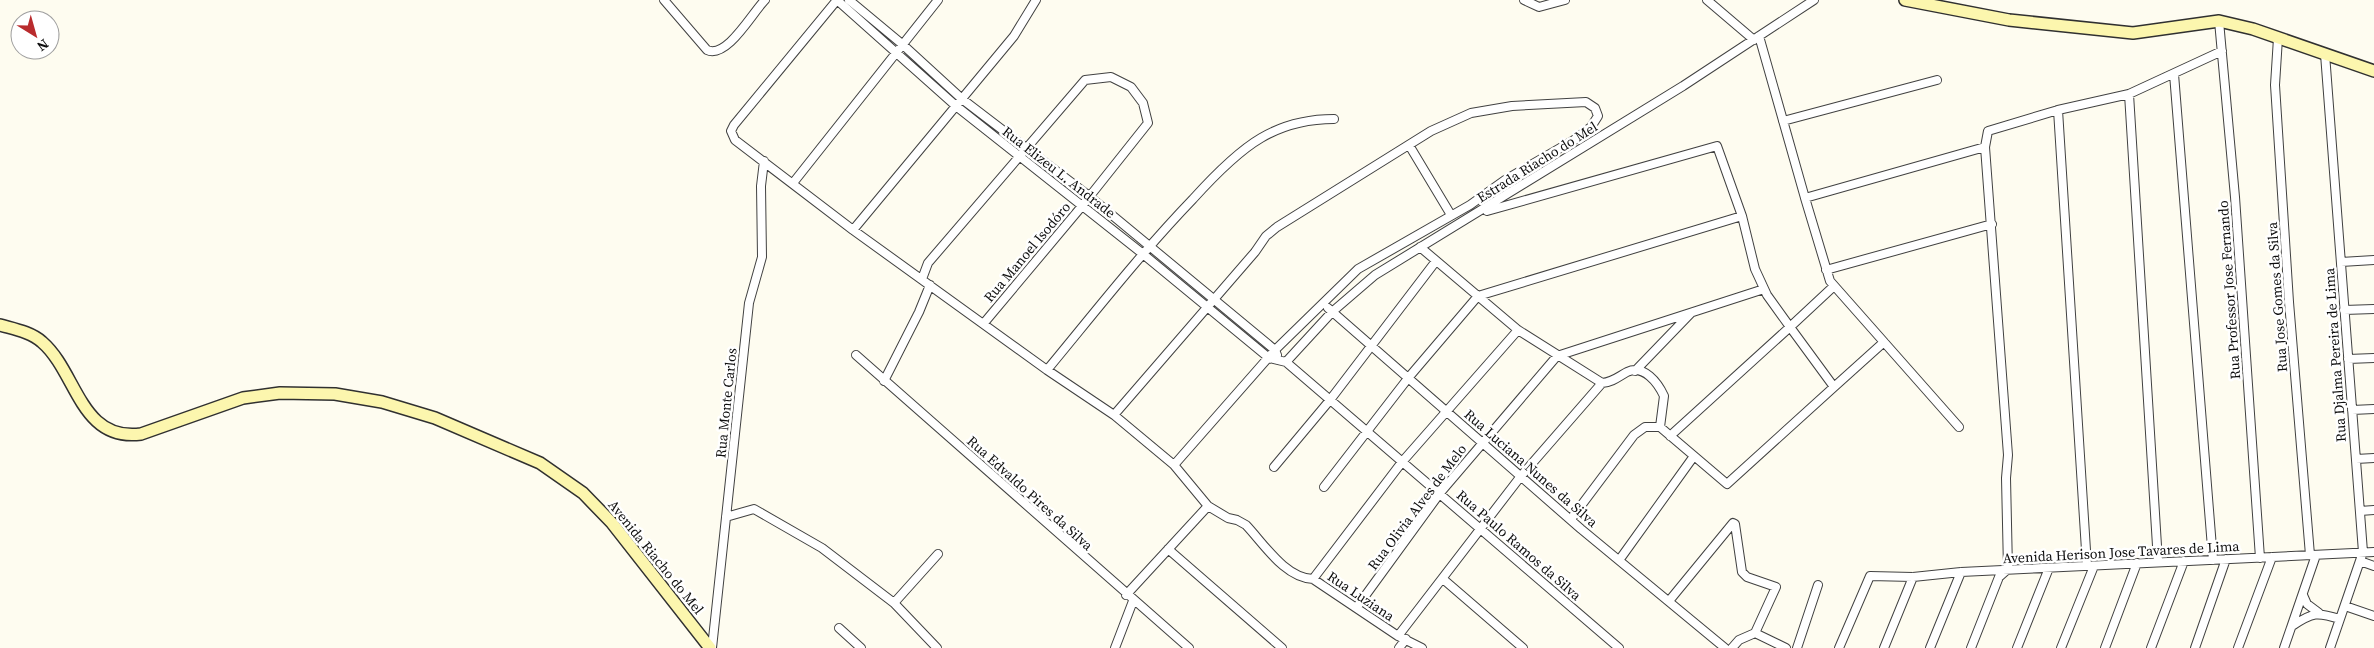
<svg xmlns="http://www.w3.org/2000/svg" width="2374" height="648" font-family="'Source Serif 4',serif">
<rect width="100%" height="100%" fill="#fefcf0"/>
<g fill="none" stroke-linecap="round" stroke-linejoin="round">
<defs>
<path id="street" d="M664,0L707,50C727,59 752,13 765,0
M837,0L734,125L731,131L735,140L853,230L1047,370L1114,415L1174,465L1208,506L1228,518L1237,520L1246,525C1264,544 1285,578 1313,579L1398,636L1422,648
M837,0L956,106L1143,254L1269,358L1286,362L1619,648
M849,0L902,44L962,99L1089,196L1275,350L1277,355
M1524,0L1539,7L1565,0
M1707,0L1754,40
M2219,21L2235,197L2260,558
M1759,36L1805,198L1985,147
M2278,38L2275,85L2289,302L2310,555
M2325,54L2363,552L2330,648
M2174,74L2213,560
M2129,94L2158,562
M1783,121L1937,80
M1409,145L1451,215
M793,183L938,0
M1805,198L1830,281L1959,427
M1487,211L1717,146L1742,216L1755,269L1767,295L1790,327L1670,436
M853,230L1014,36L1036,0
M1420,247L1518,330L1602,383C1613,382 1618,377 1627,372C1644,364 1658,383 1664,396L1660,427L1727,484L1834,387L1790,327L1834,286
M2341,262L2374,260
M1826,270L1992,224
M922,279L928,263L1085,80L1111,77L1131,87L1143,103L1148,123L1082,206L984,323
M1328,308L1581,529L1725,648
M2344,310L2374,309
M856,355L1189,648
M2348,359L2374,358
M1286,362L1332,312L1375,275L1683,86L1814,0
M1047,370C1095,312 1141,253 1193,199C1212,178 1237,152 1261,138C1283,125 1309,119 1334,119
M1635,371L1691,313
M884,381L919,312L930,285
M1834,387L1884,342
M2352,410L2374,409
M1114,415L1255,252L1266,236L1277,227L1431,131L1471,113L1512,106L1586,102L1595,108L1598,116L1591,127L1574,140L1505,180L1470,205L1358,269L1275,350L1174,465
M2356,459L2374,458
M1274,467L1330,400L1436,261
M1324,487L1409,377L1478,296L1742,216
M2360,511L2374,510
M726,517L754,509L822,548L894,603L937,648
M1571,519L1634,435L1645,427H1660
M1168,549L1282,648
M1620,559L1694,456
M2360,561L2374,566
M2087,566L2058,110L2129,94L2222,51
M2008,569L2006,478L2008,455L1985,147L1988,131L2058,110
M1313,579L1402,462L1518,330
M1443,579L1523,648
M1126,595L1208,506
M2303,595L2307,604L2319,613
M1669,601L1733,523L1735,524L1742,572L1747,577L1776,587L1755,633
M894,603L938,554
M2345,606L2374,616
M1357,607L1440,493L1557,356L1764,289
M2292,626C2313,612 2317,612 2340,619
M839,628L861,648
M1755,633L1786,648
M1398,636L1521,476L1602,383
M712,648L749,303L762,257L761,186L764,161
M1115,648L1133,601
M1399,648L1406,639
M1732,648L1739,640L1755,633
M1797,648L1818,585
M1839,648L1870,576L1913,577L1961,572L2374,552
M1884,648L1913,577
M1930,648L1961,572
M1971,648L1999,577L2008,569
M2017,648L2049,568
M2061,648L2094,566
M2105,648L2137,563
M2151,648L2184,561
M2195,648L2226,559
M2238,648L2272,557
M2284,648L2316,555"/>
<path id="secondary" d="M1905,0L2009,20L2133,33L2219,21L2253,29L2374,71
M0,325C14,329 31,332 42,342C77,372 80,442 141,434L243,398L280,393L335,394L382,402L435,418L540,463L583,493L612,523L710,648"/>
</defs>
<!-- street casing -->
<use href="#street" stroke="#414141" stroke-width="10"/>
<!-- secondary casing -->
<use href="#secondary" stroke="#303030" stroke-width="14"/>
<!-- street -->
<use href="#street" stroke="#fff" stroke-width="8"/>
<!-- secondary -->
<use href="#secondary" stroke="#fcf6ae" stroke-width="11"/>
</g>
<g text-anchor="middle" stroke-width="5" stroke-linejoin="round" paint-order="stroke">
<!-- street labels -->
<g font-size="14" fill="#0e0e0e" stroke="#fff">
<text transform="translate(1537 162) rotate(-32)" y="5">Estrada Riacho do Mel</text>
<text transform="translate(1059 172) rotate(38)" y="5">Rua Elizeu L. Andrade</text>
<text transform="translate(1027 252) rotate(-50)" y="5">Rua Manoel Isodóro</text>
<text transform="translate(2229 290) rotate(-94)" y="5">Rua Professor Jose Fernando</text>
<text transform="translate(2277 297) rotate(-94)" y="5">Rua Jose Gomes da Silva</text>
<text transform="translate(2335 355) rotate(-94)" y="5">Rua Djalma Pereira de Lima</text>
<text transform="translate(726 403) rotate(-84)" y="5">Rua Monte Carlos</text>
<text transform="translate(1531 468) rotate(41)" y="5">Rua Luciana Nunes da Silva</text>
<text transform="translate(1030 493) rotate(42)" y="5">Rua Edvaldo Pires da Silva</text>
<text transform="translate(1417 507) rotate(-53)" y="5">Rua Olivia Alves de Melo</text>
<text transform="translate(1519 545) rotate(41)" y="5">Rua Paulo Ramos da Silva</text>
<text transform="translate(2121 552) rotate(-3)" y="5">Avenida Herison Jose Tavares de Lima</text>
<text transform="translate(656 557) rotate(51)" y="5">Avenida Riacho do Mel</text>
<text transform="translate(1361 596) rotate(34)" y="5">Rua Luziana</text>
</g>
</g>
<!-- north arrow -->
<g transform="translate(35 35) rotate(143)"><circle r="24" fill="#ffffff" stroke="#9f9f9f"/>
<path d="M0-4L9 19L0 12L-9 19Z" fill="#b92b2d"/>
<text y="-8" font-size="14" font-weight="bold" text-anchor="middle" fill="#0e0e0e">N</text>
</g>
</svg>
